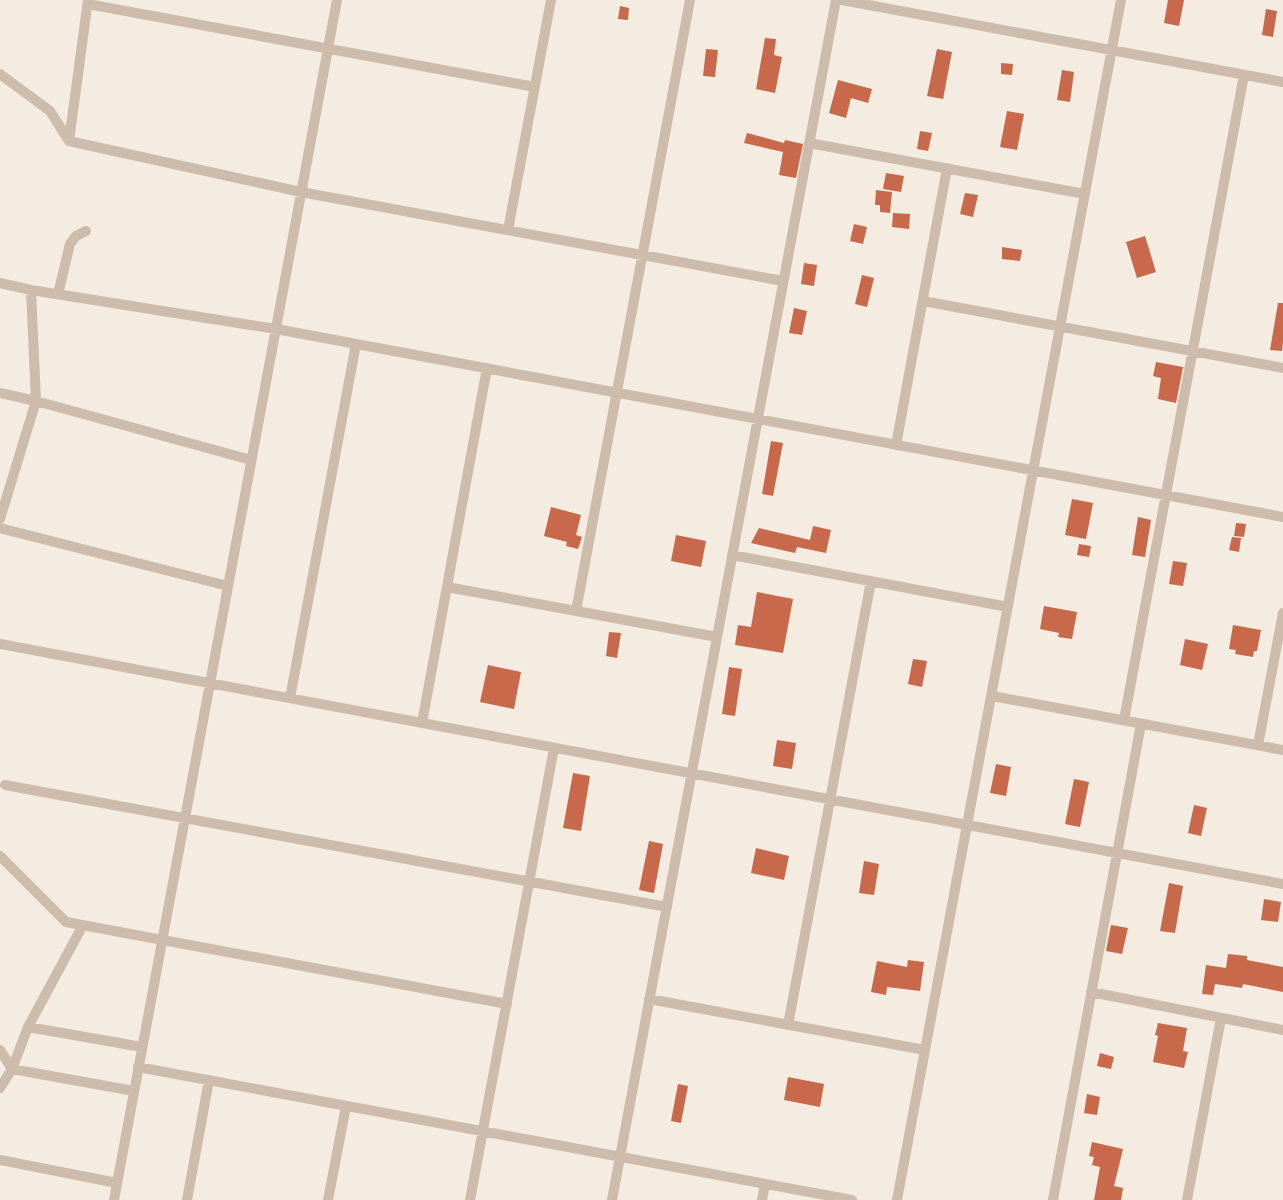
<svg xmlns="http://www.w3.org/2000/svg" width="1283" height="1200" font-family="Karla,sans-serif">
<rect width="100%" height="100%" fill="#f4ebe1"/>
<!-- building -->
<path fill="#c8694b" d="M1168,0H1184L1179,26L1164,23Z
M620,6L629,8L628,20L618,19Z
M1266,9L1277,11L1273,37L1262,35Z
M765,38L776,39L774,55L782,57L775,93L756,89Z
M706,49L718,50L715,77L703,76Z
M937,49L952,52L943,99L927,96Z
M1001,63L1013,64L1012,75L1001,74Z
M1062,70L1074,72L1070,102L1057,100Z
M838,80L872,89L868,103L851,98L846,118L829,113Z
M1007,111L1024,114L1017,150L1000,147Z
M920,131L932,133L928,151L917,149Z
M747,133L784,143L785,140L803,144L796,178L779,175L783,152L744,143Z
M886,173L904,176L901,192L883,189Z
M876,190L892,192L890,213L880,212V205H875Z
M965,193L978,195L973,217L960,214Z
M893,213L910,214L909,229L892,227Z
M854,224L867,227L863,244L850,241Z
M1145,236L1156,272L1137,278L1126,242Z
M1002,247L1022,250L1020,261L1002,259Z
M804,263L817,265L814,286L801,284Z
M862,275L874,278L867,307L855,304Z
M1278,303H1283V342L1282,351L1270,350Z
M794,308L807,311L802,335L789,333Z
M1156,362L1183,367L1176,403L1158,399L1161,378L1153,376Z
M771,441L783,443L773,496L762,494Z
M1072,499L1093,503L1086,539L1065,535Z
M551,507L581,515L576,535L582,537L578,549L566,546L567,542L544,536Z
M1138,517L1151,520L1145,557L1132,555Z
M1236,523L1246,524L1244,537L1234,536Z
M813,526L831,530L826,553L797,547L795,553L751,543L759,528L810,540Z
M676,535L706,541L701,567L671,561Z
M1232,537L1241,538L1239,552L1229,550Z
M1079,544L1091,546L1089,557L1077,555Z
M1173,561L1187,563L1183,586L1169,584Z
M757,592L793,599L783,653L735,645L738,625L751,627Z
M1044,606L1077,612L1072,639L1058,637L1059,633L1040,629Z
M1233,625L1261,630L1257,651H1254L1253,657L1235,654L1236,650L1229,649Z
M609,632L621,633L617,658L606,656Z
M1185,639L1208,644L1202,670L1180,665Z
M913,659L927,661L922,687L908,684Z
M488,665L521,672L514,709L480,702Z
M729,667L742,669L735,716L722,714Z
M777,740L796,743L792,769L773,766Z
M996,764L1011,767L1006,796L990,793Z
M573,773L590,776L581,831L563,828Z
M1074,779L1089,782L1080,827L1065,824Z
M1194,805L1207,808L1201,836L1188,833Z
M649,841L663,844L654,893L639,890Z
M756,848L789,856L784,880L751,873Z
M864,861L879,864L874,895L859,893Z
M1169,883L1183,886L1175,933L1160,931Z
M1264,899L1281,902L1278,922L1261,920Z
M1111,925L1128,928L1122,954L1106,951Z
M1228,954L1247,956V960L1283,967V992L1243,984L1242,988L1215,984L1213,995L1202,994L1206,965L1226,968Z
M908,960L924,962L920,991L887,987L886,995L871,992L877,961L907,967Z
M1158,1023L1187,1028L1183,1051L1188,1052L1184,1068L1153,1062L1158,1036L1155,1035Z
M1100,1053L1114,1057L1111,1069L1097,1066Z
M788,1077L824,1084L820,1107L784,1100Z
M678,1084L688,1086L681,1123L671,1121Z
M1087,1094L1100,1097L1097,1115L1084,1113Z
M1092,1142L1123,1149L1114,1186L1123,1188L1121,1200H1094L1100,1167L1092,1165L1094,1157L1089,1156Z"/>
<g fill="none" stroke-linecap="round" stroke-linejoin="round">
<!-- minor -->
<path stroke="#cdbbac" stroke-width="10" d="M842,0L1283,82
M88,4L535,87
M0,74L50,111L69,141L301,192L783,281
M69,141L88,0
M809,143L1085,194
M508,230L551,0
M0,283L31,290L276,329L1283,517
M58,294L70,244L76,236L86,231
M923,301L1283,368
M0,393L36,401L251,460
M896,445L947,168
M0,519L36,401L31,290
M0,528L228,586
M732,555L1008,607
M447,587L717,637
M576,611L690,0
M0,644L1283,884
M992,696L1283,750
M290,698L356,344
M1124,720L1244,75
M422,723L487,368
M1258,745L1283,613
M5,785L667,907
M0,856L66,922L507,1004
M1091,992L1283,1030
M649,999L925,1050
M788,1025L871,581
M28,1027L142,1047
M0,1050L12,1069L134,1091
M138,1067L852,1200
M0,1088L12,1069L28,1027L83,925
M0,1160L117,1183
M114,1200L337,0
M187,1200L209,1080
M328,1200L346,1106
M470,1200L554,748
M612,1200L836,0
M762,1200L765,1184
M897,1200L1121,0
M1053,1200L1141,724
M1187,1200L1221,1018"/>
</g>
</svg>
